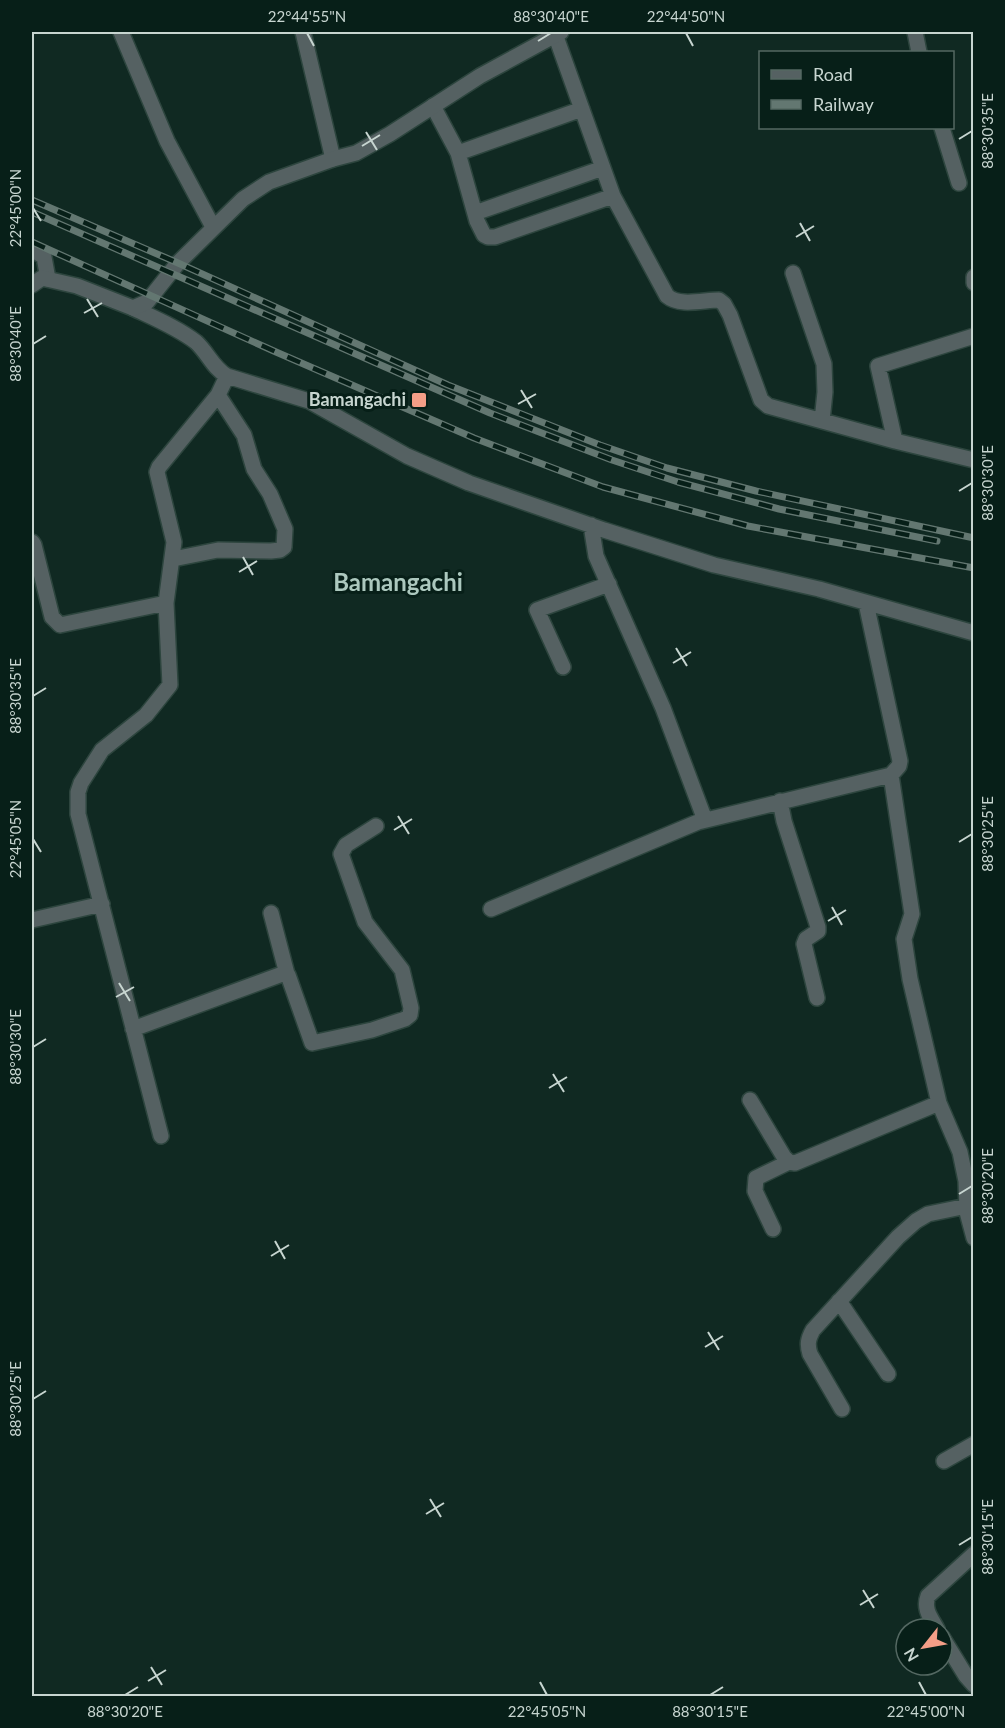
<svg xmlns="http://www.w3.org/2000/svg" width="1005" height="1728" font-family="Lato,sans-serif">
<rect width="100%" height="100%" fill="#102922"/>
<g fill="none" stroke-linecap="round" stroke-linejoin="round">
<defs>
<path id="minor" d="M303,32L333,159
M915,32L919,52
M555,34L613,196L667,296C680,307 703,300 719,300L724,304L730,315L761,400L768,406L895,441L974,460
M433,106L458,153L477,221L484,235L488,237H495L613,196
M942,128L959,183
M458,153L582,109
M475,213L603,168
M32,249L44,257L48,279
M793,273L824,364L825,392L822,421
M974,277V283
M133,308C154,318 178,328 196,342C208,353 213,368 227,376L309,401L407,456L469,483L604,530L714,565L819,589L974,633
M895,441L878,366L974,336
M591,525L596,556L663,708L705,820
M32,542L34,545L52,617L60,625L166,603
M173,559L218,550L271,551L280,550L284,547L285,529L270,494L254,469L244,435L218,395
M563,667L537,610L609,584
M891,775L912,914L904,939L910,979L939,1103L960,1152L966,1181L967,1212L974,1238
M780,801L784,821L818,927V931L806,939L804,944L817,998
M491,909L698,822L891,775L899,766L900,761L866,603
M271,913L287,974
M32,920L102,904
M133,1029L285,973L288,975L312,1043L372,1030L405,1019L410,1015L411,1008L402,970L365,922L341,854L346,845L376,826
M750,1100L784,1157L789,1162L795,1163L939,1103
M161,1136L78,814V792L81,783L102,750L146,715L170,685L166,603L174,542L157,472L159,467L218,395L227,376
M773,1229L755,1191L756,1178L789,1162
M839,1301L888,1374
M842,1409L810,1354C807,1344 808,1339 813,1330L898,1237L916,1221L928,1214L967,1206
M944,1461L974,1444
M937,1629C931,1618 923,1609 928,1596L974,1554
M942,1637L966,1676L974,1685"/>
<path id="tertiary" d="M121,32L167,141L213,227
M32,285L42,278L77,286L133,308L147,302L178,263L243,199L269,182L333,159L356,153L390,134L480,76L561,32"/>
</defs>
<!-- minor casing -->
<use href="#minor" stroke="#2d453e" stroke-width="18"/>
<!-- tertiary casing -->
<use href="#tertiary" stroke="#2d453e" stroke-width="18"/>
<!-- minor -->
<use href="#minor" stroke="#556162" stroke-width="15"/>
<!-- tertiary -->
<use href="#tertiary" stroke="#556162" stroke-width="15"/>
<defs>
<path id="rail" d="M32,200L178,263L448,385L600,445L667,468L756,491L974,538
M32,212L490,413L612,460L678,482L779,509L937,541
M32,242L276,352L474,438L603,487L748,526L974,568"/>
</defs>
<!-- rail casing -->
<use href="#rail" stroke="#637771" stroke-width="7"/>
<!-- rail -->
<use href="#rail" stroke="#071f18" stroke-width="4.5" stroke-dasharray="14" stroke-linecap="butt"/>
</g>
<!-- ticks -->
<path fill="none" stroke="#c7d5d0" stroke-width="2" d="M307,33L314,46M686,33L693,46M538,41L551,33M366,132L377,150M959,139L972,131M362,146L380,135M33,208L41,221M800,223L810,241M796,237L814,226M87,299L98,317M84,313L102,303M33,344L46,336M521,390L532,408M518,404L536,394M959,491L972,483M243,557L253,575M239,572L257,561M676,648L687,666M673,663L691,652M33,696L46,688M398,816L409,834M394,830L412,819M33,839L41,852M959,842L972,834M832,907L842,925M828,921L846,910M119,983L130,1001M116,997L134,987M33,1047L46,1039M553,1074L564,1092M549,1088L567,1077M959,1194L972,1186M275,1241L285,1259M271,1256L289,1245M708,1332L719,1350M705,1347L723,1336M33,1399L46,1391M430,1499L441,1517M426,1514L444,1503M959,1545L972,1537M863,1590L874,1608M860,1605L878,1594M151,1667L162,1685M148,1681L166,1670M540,1682L547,1695M919,1682L926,1695M125,1695L138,1687M710,1695L723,1687"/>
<!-- markers -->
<rect fill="#f49e87" stroke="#071f18" stroke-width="2" x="411" y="392" width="16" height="16" rx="3"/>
<g text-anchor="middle" stroke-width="6" stroke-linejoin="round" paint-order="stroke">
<!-- poi labels -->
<g font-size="18" font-weight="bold" fill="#c7d5d0" stroke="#071f18" text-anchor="end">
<text x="406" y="406">Bamangachi</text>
</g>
<!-- district labels -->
<g font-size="24" font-weight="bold" fill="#acc8be" stroke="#071f18">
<text x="398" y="591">Bamangachi</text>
</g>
</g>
<!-- border -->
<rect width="1005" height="1728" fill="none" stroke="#071f18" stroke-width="66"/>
<!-- legend -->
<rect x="759" y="51" width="195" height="78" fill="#071f18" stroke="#546862" stroke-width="1.5"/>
<rect x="771" y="70" width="30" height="9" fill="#556162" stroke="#546862" stroke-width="1.5"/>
<text x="813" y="81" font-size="18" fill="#c7d5d0">Road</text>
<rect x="771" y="100" width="30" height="9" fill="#637771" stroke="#546862" stroke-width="1.5"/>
<text x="813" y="111" font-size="18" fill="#c7d5d0">Railway</text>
<!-- north arrow -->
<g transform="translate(924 1647) rotate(239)"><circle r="28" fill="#071f18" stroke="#546862" stroke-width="1.5"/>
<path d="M0-4.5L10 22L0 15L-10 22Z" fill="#f49e87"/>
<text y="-9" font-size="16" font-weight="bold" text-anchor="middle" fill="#c7d5d0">N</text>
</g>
<rect x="33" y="33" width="939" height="1662" fill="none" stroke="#c7d5d0" stroke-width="2"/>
<g font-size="15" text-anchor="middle" fill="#c7d5d0">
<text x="307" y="22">22°44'55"N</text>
<text x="551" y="22">88°30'40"E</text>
<text x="686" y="22">22°44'50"N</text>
<text transform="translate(988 131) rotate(-90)" y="5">88°30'35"E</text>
<text transform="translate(16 208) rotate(-90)" y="5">22°45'00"N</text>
<text transform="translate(16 344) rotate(-90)" y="5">88°30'40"E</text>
<text transform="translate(988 483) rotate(-90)" y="5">88°30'30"E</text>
<text transform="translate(16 696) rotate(-90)" y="5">88°30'35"E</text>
<text transform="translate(988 834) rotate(-90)" y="5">88°30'25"E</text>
<text transform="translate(16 839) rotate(-90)" y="5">22°45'05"N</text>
<text transform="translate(16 1047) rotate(-90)" y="5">88°30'30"E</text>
<text transform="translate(988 1186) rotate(-90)" y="5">88°30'20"E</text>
<text transform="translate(16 1399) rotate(-90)" y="5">88°30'25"E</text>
<text transform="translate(988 1537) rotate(-90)" y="5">88°30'15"E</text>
<text x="125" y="1717">88°30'20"E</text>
<text x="547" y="1717">22°45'05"N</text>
<text x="710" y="1717">88°30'15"E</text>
<text x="926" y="1717">22°45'00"N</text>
</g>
</svg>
